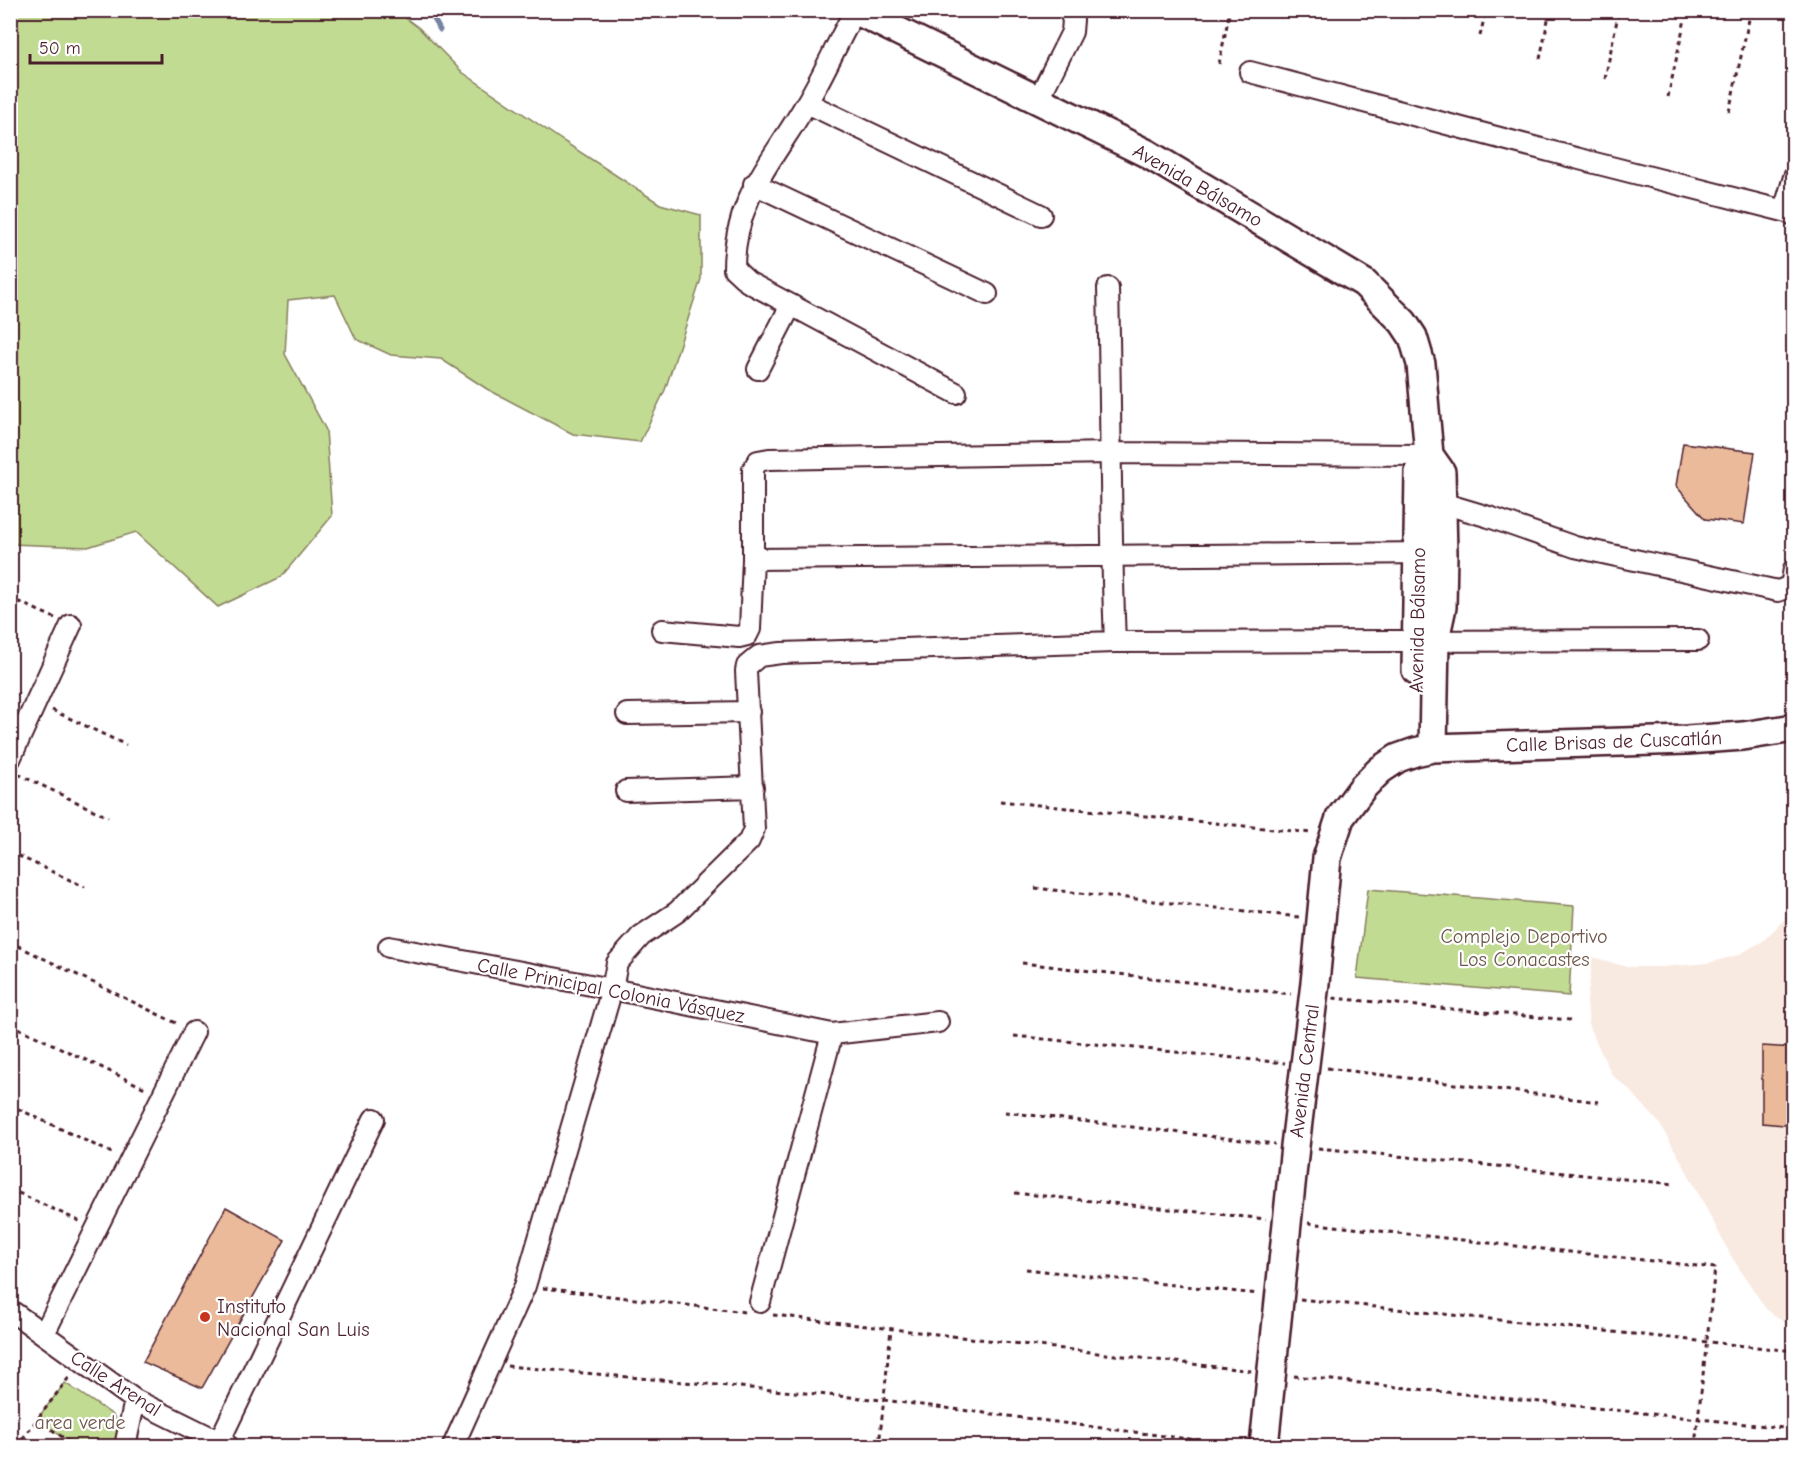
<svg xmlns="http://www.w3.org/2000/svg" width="1804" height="1457" font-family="'Comic Neue',sans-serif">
<rect width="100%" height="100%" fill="#fff"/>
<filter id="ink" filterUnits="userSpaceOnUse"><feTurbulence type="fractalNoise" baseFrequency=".0167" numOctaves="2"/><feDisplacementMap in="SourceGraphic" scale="12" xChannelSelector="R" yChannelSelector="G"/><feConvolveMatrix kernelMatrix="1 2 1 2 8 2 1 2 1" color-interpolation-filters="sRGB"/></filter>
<g filter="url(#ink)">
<!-- built -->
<path fill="#f9eae1" d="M1793,911V1329L1766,1309L1731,1256L1683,1164L1659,1123L1630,1090L1612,1075L1589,1027L1587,1001L1593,957L1627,967H1662L1708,963L1738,955L1763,941Z"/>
<!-- green -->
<path fill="#c2db92" stroke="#867d5e" stroke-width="1.5" d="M11,10L396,11L419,28L462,72L563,141L660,204L701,215V279L665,390L640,442L573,434L487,389L441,359L391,355L356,339L335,295L288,300L285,354L326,430L332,516L281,577L218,607L136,532L88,547L11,544Z
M1368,889L1574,906L1569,996L1357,978Z
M65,1383L113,1415L119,1424L114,1446H75L37,1419Z"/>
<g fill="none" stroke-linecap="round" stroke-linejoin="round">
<!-- stream -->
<path stroke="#7883a2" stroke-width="5" d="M429,10L440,30"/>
</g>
<!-- building -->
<path fill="#eaba9b" stroke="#4a1f2b" stroke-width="1.5" d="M1683,443L1755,452L1744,524L1705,519L1676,486Z
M1762,1046L1794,1048V1126L1762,1123Z
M226,1207L285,1240L202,1388L143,1362Z"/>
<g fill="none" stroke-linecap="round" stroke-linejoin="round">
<defs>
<path id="street" d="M855,11C838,41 824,74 806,104C773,161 734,198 734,269L748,282L956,393
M1250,72L1587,161L1784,211L1794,215
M1038,100L1072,32L1073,20L1069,10
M807,103L1041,215
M754,184L987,294
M1784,211L1794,177
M1108,288C1111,406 1110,524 1115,642
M758,369L791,305
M1442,503L1489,517L1575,547L1778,591L1791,586L1794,569
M753,559L1431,553
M662,630L739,637L747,635
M747,635L750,629L753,559V469L758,461L769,459L1112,453L1429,455
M627,714L749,712
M10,759L71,625
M626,791L753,787
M389,947L612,989L832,1034L938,1022
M760,1302L832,1034
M10,1310L135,1400L228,1446
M44,1334L194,1032
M219,1442L374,1119
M125,1446L135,1400
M453,1446L525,1286L612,989L617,963L641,936L677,912L749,841L754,829L746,671L747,666L759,656L781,653L1115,642L1698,640"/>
<path id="secondary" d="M855,10L1146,153L1364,283L1403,322L1413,337L1421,364L1429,455L1441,472L1443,553L1442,607L1435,639L1433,748
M1416,670L1419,471L1429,455
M1264,1446L1295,1146L1315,983L1327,858L1340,818L1363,787L1380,770L1398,758L1415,752L1433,748L1687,740L1743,736L1794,728"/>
</defs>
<!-- street casing -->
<use href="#street" stroke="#4a1f2b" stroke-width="24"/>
<!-- secondary casing -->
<use href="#secondary" stroke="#4a1f2b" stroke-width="32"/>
<!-- path -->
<path stroke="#4a1f2b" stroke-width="3" stroke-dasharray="4.5 4.5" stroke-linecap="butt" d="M1403,18L1405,10
M1480,36L1486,10
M1540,59L1550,10
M1219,64L1230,10
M1605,79L1619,10
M1668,97L1687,10
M1729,112L1751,10
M10,598L55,618
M10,689L19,694
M52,710L126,745
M18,774L108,817
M1000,801L1312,833
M10,852L85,887
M1035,888L1299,917
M10,942L178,1024
M1022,963L1291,994
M1333,998L1570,1020
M10,1024L147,1089
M1014,1036L1285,1063
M1327,1068L1599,1102
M10,1105L114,1154
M1005,1112L1275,1144
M1318,1148L1674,1184
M10,1189L81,1222
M1015,1193L1266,1219
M1308,1223L1715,1268L1695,1446
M1026,1269L1258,1294
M543,1288L745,1312
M1300,1299L1794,1351
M773,1315L1252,1371
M507,1366L883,1400L1243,1446
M1294,1376L1794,1429
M37,1419L75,1446
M475,1439L560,1446
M17,1446L70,1376
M879,1446L891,1329"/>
<!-- street -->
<use href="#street" stroke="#fff" stroke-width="20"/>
<!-- secondary -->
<use href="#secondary" stroke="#fff" stroke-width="27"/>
</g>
</g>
<!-- markers -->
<circle fill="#c8321e" stroke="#fff" stroke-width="2" cx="205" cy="1317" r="6"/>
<g text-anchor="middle" stroke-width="4.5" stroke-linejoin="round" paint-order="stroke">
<!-- street labels -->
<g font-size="20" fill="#4a1f2b" stroke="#fff">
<text transform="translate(1198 185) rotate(30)" y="7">Avenida Bálsamo</text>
<text transform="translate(1417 620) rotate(-89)" y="7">Avenida Bálsamo</text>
<text transform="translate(1614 741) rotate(-2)" y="7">Calle Brisas de Cuscatlán</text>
<text transform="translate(611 990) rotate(11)" y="7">Calle Prinicipal Colonia Vásquez</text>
<text transform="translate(1304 1071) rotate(-83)" y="7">Avenida Central</text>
<text transform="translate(116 1383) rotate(33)" y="7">Calle Arenal</text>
</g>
<!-- park labels -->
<g font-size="20" fill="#6e574a" stroke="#fff">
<text x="1524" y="943">Complejo Deportivo<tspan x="1524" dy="23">Los Conacastes</tspan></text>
<text x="80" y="1429">area verde</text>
</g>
<!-- poi labels -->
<g font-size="20" fill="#4a1f2b" stroke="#fff" text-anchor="start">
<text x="217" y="1313">Instituto<tspan x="217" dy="23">Nacional San Luis</tspan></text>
</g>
</g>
<!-- margin -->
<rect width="1804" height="1457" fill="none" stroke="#fff" stroke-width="36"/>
<rect x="18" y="18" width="1768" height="1421" fill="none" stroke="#4a1f2b" stroke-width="2" filter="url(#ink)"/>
<!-- scale -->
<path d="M30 54v9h132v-9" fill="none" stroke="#4a1f2b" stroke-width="3"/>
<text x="39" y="54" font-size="18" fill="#4a1f2b" stroke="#ffffff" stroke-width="4.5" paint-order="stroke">50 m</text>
</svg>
